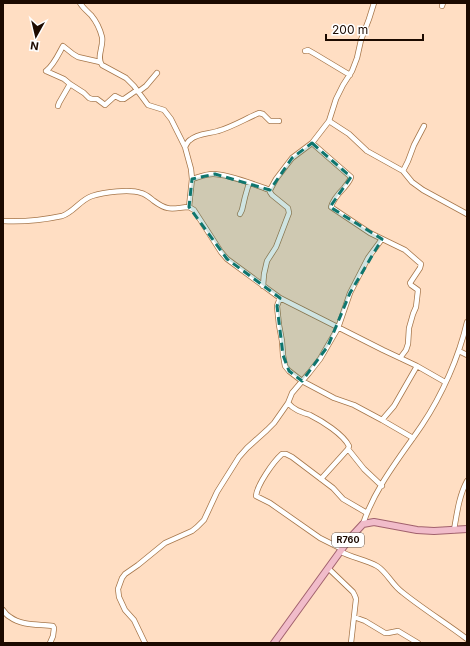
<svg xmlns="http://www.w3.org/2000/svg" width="470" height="646" font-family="Inter,sans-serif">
<rect width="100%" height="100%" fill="#ffdec3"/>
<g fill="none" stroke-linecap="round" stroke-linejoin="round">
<defs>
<path id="minor" d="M80,3C83,8 87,11 91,15C96,21 100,29 102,37C104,46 96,57 102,65L126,78L134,86L148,105L164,110L171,119L185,147L191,169L192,179L189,207
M442,6L443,3
M305,51L308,50L315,54L350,75
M46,71C54,65 58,55 63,46L73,54L78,57L100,62
M46,71L64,79L70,84L59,103L58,106
M70,84L84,93L89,98L92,99H97L105,105L115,96L121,99H124L137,90
M138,92L146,86L157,73
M329,121L349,134L367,151L403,171L412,182L423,190L467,214
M312,143L351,177C350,181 347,184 344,188C339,193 333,200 331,207L370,233L405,250L421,264L420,268L410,283L411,285L418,290L416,307L413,314L409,328L408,344L406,350L400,358
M185,147C186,145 188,141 190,140C198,133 209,134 218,131C232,127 245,119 259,113L263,114L270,121H279
M403,171L408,161L414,145L424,126
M192,179C199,177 206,174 213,174C229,174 255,185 270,190
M240,214L242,210L245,197L249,183
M3,221C22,222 43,220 62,216C74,212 80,200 92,196C104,192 130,189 141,193C146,194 150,198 154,201C169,212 173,208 189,207L194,210L221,252L227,259L280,298L383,350L417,366L445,382
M263,286L264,274L267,261L276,247L289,213L288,208L272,195L270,192V190L276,179L292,158L312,143L329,121L336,99L343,85L352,71L357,58L361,40L369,19L374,3
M280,298L277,306L279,325L282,341L283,355L285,366L289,371L302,381L334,398L354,405L382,420L413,438
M459,351L467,355
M288,403C294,410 301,412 310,415C322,421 343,434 349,446L348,449L321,479
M382,420L394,406L417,366
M348,449L364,469L382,486
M363,524C375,487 401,456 422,425C442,395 459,357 467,322
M454,530C457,513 459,496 467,481
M342,549L320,538L270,503L256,496C257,485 273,462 282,454H286L292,457L333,488L343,499L367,513
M340,551C351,558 365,559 377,566C387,572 392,585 402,592C423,609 446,623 467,639
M328,568L353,592L355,596L356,599L351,643
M3,610C5,613 8,616 10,617C22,626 39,624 53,626L54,628L53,636L50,643
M354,617L365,621L385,633H388L398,631L418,643
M145,643L134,620L125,610L119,597L118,589L122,578L125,574L138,565L165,543L192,531L197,527L204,520L217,492L239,457L247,448L267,430L274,423L288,403L292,393L309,373L320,359L338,328L350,293L368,258L382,239"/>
<path id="major" d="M274,643L342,549L350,538L363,524L374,522L417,530L434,531L467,529"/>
</defs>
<!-- minor casing -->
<use href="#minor" stroke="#a6764a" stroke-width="6"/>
<!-- major casing -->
<use href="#major" stroke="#a1616d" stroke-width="8"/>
<!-- minor -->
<use href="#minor" stroke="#fff" stroke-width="4.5"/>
<!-- major -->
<use href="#major" stroke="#f1bcca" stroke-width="6"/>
</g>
<!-- marked area -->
<path fill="#0f766e" fill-opacity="0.2" stroke="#0f766e" stroke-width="3" stroke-dasharray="8 5" stroke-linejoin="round" d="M312,143L351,177L330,207L382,239L350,293L328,346L302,381L289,371L283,355L277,306L280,298L227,259L189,207L192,179L215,174L270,190L292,158Z"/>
<g text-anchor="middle" stroke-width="3" stroke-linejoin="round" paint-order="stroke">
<!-- shield labels -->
<rect fill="#fff" stroke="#60544c" stroke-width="1" x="332" y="533" width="32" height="14" rx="3"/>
<g font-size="9" font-weight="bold" fill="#1c0a00">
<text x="348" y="543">R760</text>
</g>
</g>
<!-- border -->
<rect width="470" height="646" fill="none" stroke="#1c0a00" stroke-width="8"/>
<!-- north arrow -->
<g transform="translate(36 36) rotate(188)" stroke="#ffffff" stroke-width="3" paint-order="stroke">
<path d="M0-3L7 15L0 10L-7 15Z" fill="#1c0a00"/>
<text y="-6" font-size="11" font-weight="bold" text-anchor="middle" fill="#1c0a00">N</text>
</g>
<!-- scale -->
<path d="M326 34v6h97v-6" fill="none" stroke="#1c0a00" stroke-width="2"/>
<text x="332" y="34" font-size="12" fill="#1c0a00" stroke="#ffffff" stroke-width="3" paint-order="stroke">200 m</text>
</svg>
